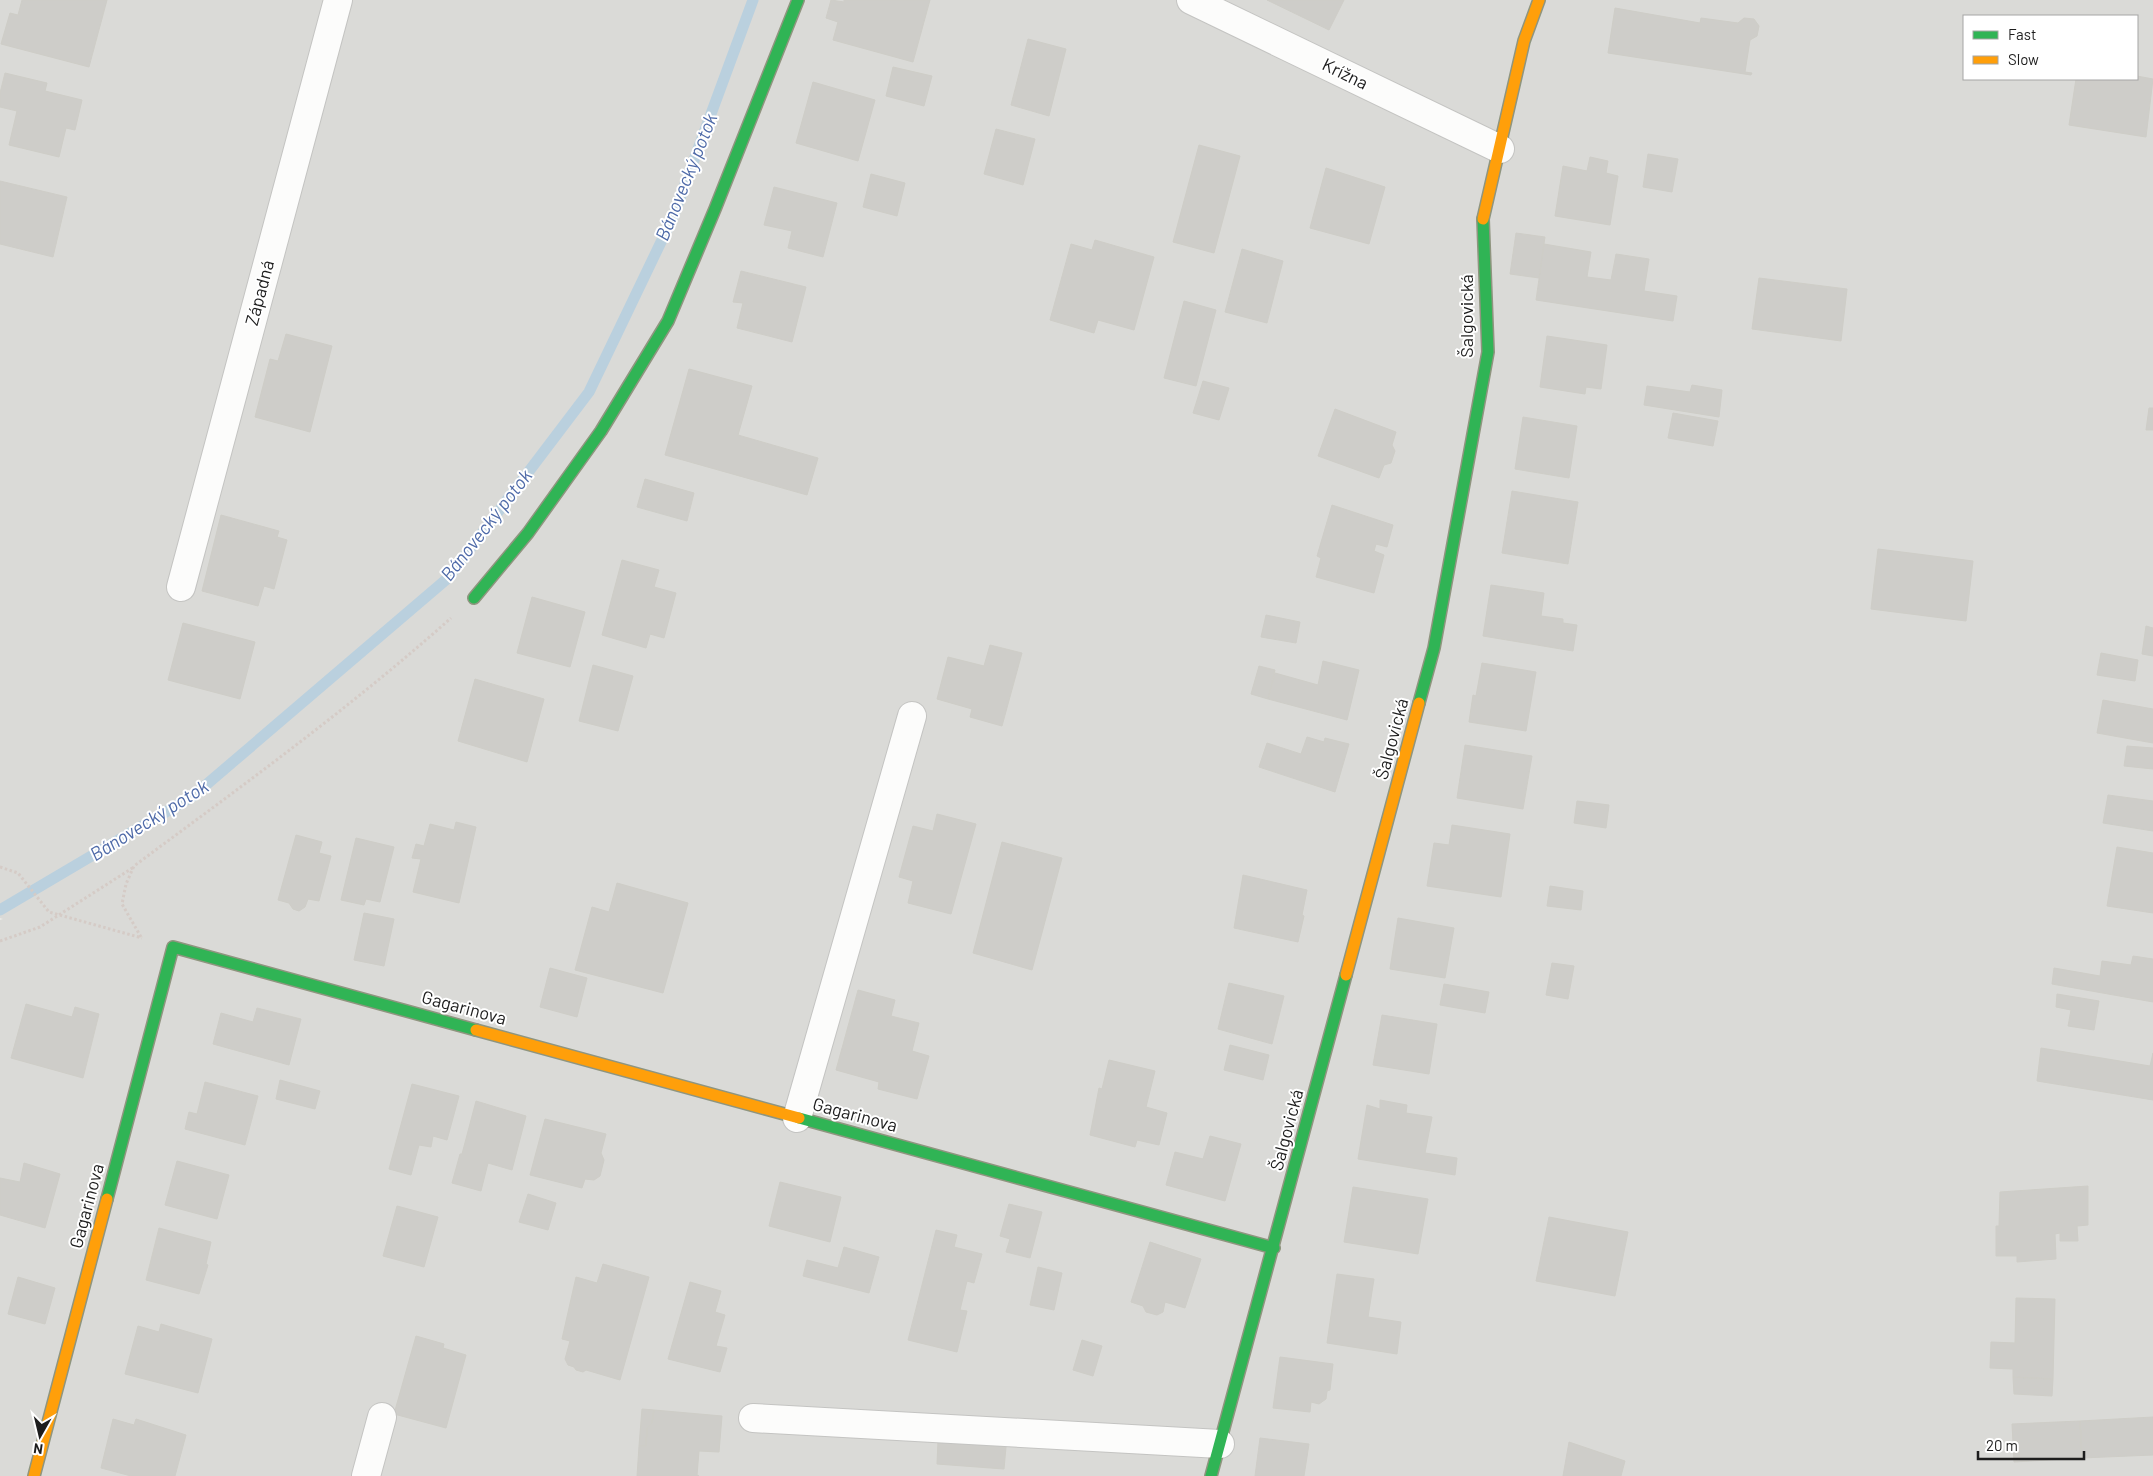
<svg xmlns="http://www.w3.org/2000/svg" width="2153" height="1476" font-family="Barlow,sans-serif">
<rect width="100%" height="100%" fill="#ebebe6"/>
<!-- residential -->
<path fill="#dadad7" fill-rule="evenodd" d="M0,0H2153V1476H0V920L3,919L0,918ZM1964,16H2137V79H1964Z"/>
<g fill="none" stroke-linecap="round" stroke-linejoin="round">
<!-- stream -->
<path stroke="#bad0de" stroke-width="11" d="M0,910L193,796L448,578L589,392L673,217L753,0"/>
</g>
<!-- building -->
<path fill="#cecdc9" stroke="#cecdc7" d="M22,0H107L89,67L1,44L10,13L18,15Z
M831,0L844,2V0H930L913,62L833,40L838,22L826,18Z
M1267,0H1344L1329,30Z
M1615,8L1700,23L1701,18L1738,23L1744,18L1754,19L1759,26L1757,36L1750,40L1745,72L1752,73L1751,75L1608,53Z
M1028,39L1066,49L1049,116L1011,105Z
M893,67L932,76L924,106L886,96Z
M5,73L47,83L45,91L82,100L75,130L66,128L59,157L9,145L17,111L0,107V93Z
M2137,76L2153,79L2146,137L2069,125L2076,79H2137Z
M813,82L875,100L858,161L796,143Z
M996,129L1035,139L1023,185L984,174Z
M1199,145L1240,156L1214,253L1173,242Z
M1648,154L1678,159L1672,192L1643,187Z
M1590,157L1608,161L1606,173L1618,176L1610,225L1555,216L1563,166L1587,171Z
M1326,168L1385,187L1369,244L1310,228Z
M871,174L905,183L897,216L863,207Z
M0,181L67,197L53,257L0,244Z
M774,187L837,203L823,257L788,248L792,231L764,225Z
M1516,233L1545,237L1539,278L1510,274Z
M1095,240L1154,257L1134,330L1098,320L1094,333L1050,320L1071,244L1092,250Z
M1544,244L1591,252L1587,277L1611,280L1616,254L1649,259L1644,291L1677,296L1673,321L1536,300Z
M1242,249L1283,261L1267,323L1225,312Z
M741,271L806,287L792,342L737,328L743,303L733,302Z
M1759,278L1847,289L1841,341L1752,329Z
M1184,301L1216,310L1196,386L1164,378Z
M286,334L332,346L310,432L255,417L270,359L278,361Z
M1547,336L1607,345L1601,389L1586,387L1585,394L1540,387Z
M689,369L752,386L738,435L818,458L807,495L665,455Z
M1203,381L1229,388L1219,420L1193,413Z
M1692,385L1722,390L1719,417L1644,405L1647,386L1690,392Z
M2149,408H2153V430H2146Z
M1335,409L1396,432L1392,445L1395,451L1391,463L1384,465L1379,478L1318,456Z
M1673,413L1718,421L1713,446L1668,438Z
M1523,417L1577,426L1569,478L1515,469Z
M645,479L694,493L687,521L637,507Z
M1512,491L1578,502L1568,564L1502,553Z
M1332,505L1393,525L1387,547L1376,544L1374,551L1384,555L1374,593L1316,577L1321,558L1317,556Z
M221,515L279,531L277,537L287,540L274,589L264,586L258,606L202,591Z
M1878,549L1973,561L1966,621L1871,609Z
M622,560L659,570L654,587L676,593L664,638L650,634L646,648L602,635Z
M1491,585L1544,593L1541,616L1563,619V623L1577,625L1573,651L1483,636Z
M532,597L585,612L570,667L517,653Z
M1266,615L1300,622L1296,643L1261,637Z
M183,623L255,642L240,699L168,680Z
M2146,626L2153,628V656L2142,654Z
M990,645L1022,653L1002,726L970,717L972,709L937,699L948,657L984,666Z
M2101,653L2138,660L2135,681L2097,675Z
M1323,661L1359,670L1347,720L1268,699L1275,673L1318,685Z
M1482,663L1536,672L1526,731L1469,722L1473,695L1476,696Z
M593,665L633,676L618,731L579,721Z
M1259,666L1275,670L1268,699L1251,694Z
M475,679L544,699L527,762L458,741Z
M2103,700L2153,709V743L2097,733Z
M1307,737L1324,742L1325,738L1349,744L1335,792L1259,767L1267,743L1301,754Z
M1465,745L1532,756L1523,809L1457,798Z
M2127,746L2153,748V769L2124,766Z
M2108,795L2153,801V831L2103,823Z
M1577,801L1609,805L1606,828L1574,823Z
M937,814L976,824L951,914L908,903L913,881L899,877L913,826L933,831Z
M456,822L476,827L459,903L413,892L421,859L412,858L416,844L424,846L430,824L454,830Z
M1452,825L1510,834L1501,897L1427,886L1434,843L1449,845Z
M296,835L322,842L319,853L331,856L319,901L308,899L305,907L299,911L293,909L289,903L278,900Z
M356,838L394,847L380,902L366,899L364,905L341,900Z
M1002,842L1062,858L1032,970L973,953Z
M2117,847L2153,853V913L2107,906Z
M1243,875L1307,890L1302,915L1304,916L1298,942L1234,928Z
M617,883L688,903L663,993L575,970L592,907L609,912Z
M1550,886L1583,891L1581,910L1547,906Z
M364,913L394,919L384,966L354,960Z
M1398,918L1454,928L1445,978L1390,969Z
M2133,956L2153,959V1002L2052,984L2054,968L2100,976L2102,961L2131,965Z
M1552,963L1574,966L1568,999L1546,995Z
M550,968L587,978L577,1017L540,1007Z
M1229,983L1284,996L1272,1044L1218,1029Z
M1444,984L1489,992L1485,1013L1440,1005Z
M858,990L895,1000L891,1016L919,1023L912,1051L929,1056L917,1099L878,1089L879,1082L836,1070Z
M2057,994L2099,1001L2094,1030L2068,1026L2071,1010L2056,1007Z
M26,1004L72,1017L75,1007L99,1014L83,1078L11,1058Z
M257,1008L301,1019L289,1065L213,1044L221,1013L253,1022Z
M1382,1015L1437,1024L1429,1074L1373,1065Z
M1230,1045L1269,1055L1263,1080L1224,1070Z
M2041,1048L2150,1066L2153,1053V1100L2037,1081Z
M1109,1060L1155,1071L1146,1107L1167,1113L1159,1145L1137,1140L1135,1147L1090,1135L1099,1088L1102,1089Z
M280,1080L320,1091L315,1109L276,1099Z
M205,1082L258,1096L245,1145L185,1129L189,1112L197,1114Z
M412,1084L459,1096L447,1140L433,1136L431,1147L419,1145L411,1175L389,1169Z
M1380,1100L1407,1105L1406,1113L1432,1117L1425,1153L1457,1158L1455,1175L1358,1159L1367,1105L1380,1109Z
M476,1101L526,1116L512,1170L488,1163L481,1191L452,1183L460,1154H462Z
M545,1119L606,1134L601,1153L604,1160L600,1176L594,1180L585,1179L582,1188L530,1175Z
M1210,1136L1241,1144L1225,1201L1166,1185L1175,1152L1203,1159Z
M177,1161L229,1175L217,1219L165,1205Z
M24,1163L60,1174L45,1228L0,1215V1178L20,1182Z
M780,1182L841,1197L830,1242L769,1226Z
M2088,1186V1225L2077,1226L2078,1241H2060V1233L2055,1234L2056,1259L2017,1262V1256H1996V1226H1999L2000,1192Z
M1353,1187L1428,1199L1418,1254L1344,1242Z
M528,1194L556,1203L548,1230L519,1222Z
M1009,1204L1042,1212L1030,1258L1006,1252L1010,1239L1000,1236Z
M397,1206L438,1217L424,1267L383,1256Z
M1549,1217L1628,1232L1615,1296L1536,1281Z
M159,1228L211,1242L206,1264L208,1265L199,1294L146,1280Z
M936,1230L957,1235L954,1247L982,1254L974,1283L967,1281L960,1310L967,1311L957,1352L908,1340Z
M1150,1242L1201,1259L1185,1308L1165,1302L1163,1312L1157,1315L1146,1312L1143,1306L1131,1302Z
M844,1247L879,1257L869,1293L803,1276L807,1260L838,1268Z
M603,1264L649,1277L620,1380L586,1370L583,1372L576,1370L574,1367L568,1365L565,1359L570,1341L562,1339L576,1277L597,1283Z
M1038,1267L1062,1273L1054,1310L1030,1305Z
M1337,1274L1374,1279L1368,1317L1401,1322L1397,1354L1327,1343Z
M18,1277L55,1288L45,1324L8,1314Z
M690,1282L721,1291L715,1312L725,1315L716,1346L727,1348L720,1372L668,1359Z
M2016,1298L2055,1299L2053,1379L2013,1377V1369L1990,1368L1991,1342L2015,1343Z
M161,1324L212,1339L198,1393L125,1374L138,1326L159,1332Z
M416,1336L444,1344L443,1348L466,1355L446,1428L394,1414Z
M1082,1340L1102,1346L1093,1376L1073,1370Z
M1280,1357L1333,1364L1330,1390L1327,1391L1326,1399L1319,1404L1311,1402L1310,1412L1273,1408Z
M2013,1377L2053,1379L2052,1396L2014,1394Z
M642,1409L654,1410L652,1423L647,1428L646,1446H639Z
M654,1410L722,1416L719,1452L699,1451L697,1475L699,1476H637L639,1446H646L647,1428L652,1423Z
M2153,1417V1455L2082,1458L2080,1421Z
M113,1419L134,1425L136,1419L186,1435L175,1476H131L101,1468Z
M2080,1421L2082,1458L2014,1462L2012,1424Z
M1260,1438L1309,1444L1304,1476H1255Z
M938,1441L1006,1447L1004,1469L937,1464Z
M1569,1442L1625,1461L1621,1476H1563Z"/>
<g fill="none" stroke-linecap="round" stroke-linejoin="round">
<defs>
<path id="street" d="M1191,0L1500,149
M181,587L338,0
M797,1118L912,716
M753,1418L1220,1444
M366,1476L382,1417"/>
<path id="fast" d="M474,598L528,533L601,431L668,321L715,209L798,0
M1419,703L1434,648L1488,352L1483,219
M799,1118L1274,1248
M107,1199L173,947L476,1030
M1211,1476L1346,975"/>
<path id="slow" d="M1483,219L1524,41L1539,0
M1346,975L1419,703
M476,1030L799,1118
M34,1476L107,1199"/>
</defs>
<!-- street casing -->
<use href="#street" stroke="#c4c4c2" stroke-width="30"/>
<!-- fast casing -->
<use href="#fast" stroke="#8f957f" stroke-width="14"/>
<!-- slow casing -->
<use href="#slow" stroke="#8f957f" stroke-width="14"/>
<!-- path -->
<path stroke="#d5cbc6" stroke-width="3" stroke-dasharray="2.5 2.5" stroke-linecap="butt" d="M0,867L18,873L49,912L142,938
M141,937L122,904L126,884L134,866C242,786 350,708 451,618
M0,941L40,927L134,867"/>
<!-- street -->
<use href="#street" stroke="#fcfcfb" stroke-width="28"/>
<!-- fast -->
<use href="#fast" stroke="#30b455" stroke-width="11"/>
<!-- slow -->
<use href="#slow" stroke="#ff9f0a" stroke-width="11"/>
</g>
<g text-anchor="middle" stroke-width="4" stroke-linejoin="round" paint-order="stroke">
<!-- street labels -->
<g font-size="18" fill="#1d1d1d" stroke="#fff">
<text transform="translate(1345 74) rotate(26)" y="6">Krížna</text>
<text transform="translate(260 293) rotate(-75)" y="6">Západná</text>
<text transform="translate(1467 316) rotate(-90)" y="6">Šalgovická</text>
<text transform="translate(1392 739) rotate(-75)" y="6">Šalgovická</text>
<text transform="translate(464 1008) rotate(15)" y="6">Gagarinova</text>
<text transform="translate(855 1115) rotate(15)" y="6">Gagarinova</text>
<text transform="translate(1287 1130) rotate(-75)" y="6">Šalgovická</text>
<text transform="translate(87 1206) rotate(-75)" y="6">Gagarinova</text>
</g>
<!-- water labels -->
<g font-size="19" font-style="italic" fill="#4e6aa8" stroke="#fff">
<text transform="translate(686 177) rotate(-68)" y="7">Bánovecký potok</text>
<text transform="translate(486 525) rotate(-52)" y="7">Bánovecký potok</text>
<text transform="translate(149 820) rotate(-32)" y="7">Bánovecký potok</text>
</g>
</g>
<!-- legend -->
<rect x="1963" y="15" width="175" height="65" fill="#ffffff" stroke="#a5a5a5"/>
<rect x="1973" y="31" width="25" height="8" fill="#30b455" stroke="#a5a5a5"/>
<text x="2008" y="40" font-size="15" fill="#1d1d1d">Fast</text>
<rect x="1973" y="56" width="25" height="8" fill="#ff9f0a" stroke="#a5a5a5"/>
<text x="2008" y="65" font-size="15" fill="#1d1d1d">Slow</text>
<!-- north arrow -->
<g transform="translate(40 1436) rotate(188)" stroke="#ffffff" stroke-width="4" paint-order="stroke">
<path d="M0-4L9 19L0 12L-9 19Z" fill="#1d1d1d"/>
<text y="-8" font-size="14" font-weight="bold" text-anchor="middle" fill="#1d1d1d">N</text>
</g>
<!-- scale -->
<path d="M1978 1451v8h106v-8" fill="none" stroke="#1d1d1d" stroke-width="2.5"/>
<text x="1986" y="1451" font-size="15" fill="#1d1d1d" stroke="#ffffff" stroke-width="4" paint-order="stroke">20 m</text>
</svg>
